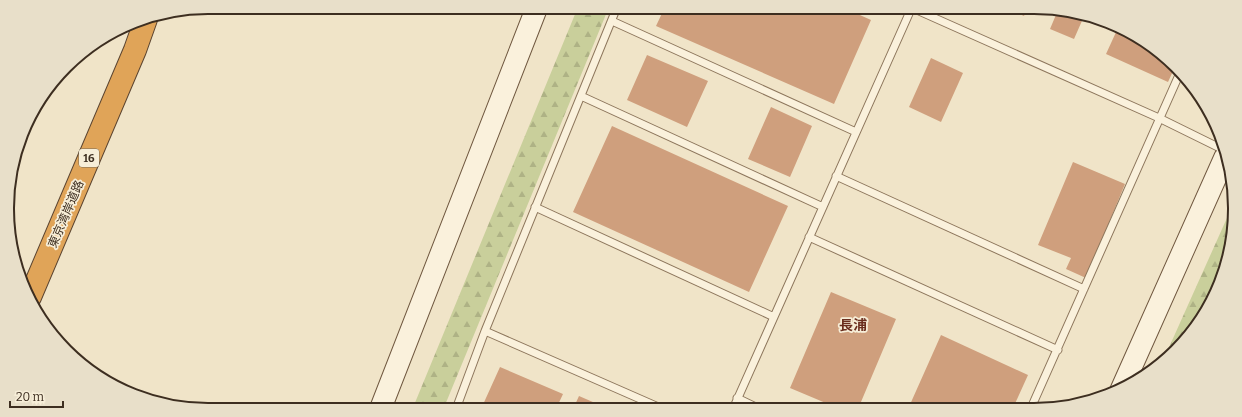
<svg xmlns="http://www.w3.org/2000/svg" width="1242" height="417" font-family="Bitter,'Noto Sans JP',serif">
<defs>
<pattern id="forest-firs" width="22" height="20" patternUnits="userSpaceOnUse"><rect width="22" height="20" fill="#c9cf9b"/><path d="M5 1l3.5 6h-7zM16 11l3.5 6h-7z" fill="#aeb285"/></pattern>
</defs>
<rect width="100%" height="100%" fill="#f0e4c8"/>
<!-- forest -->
<path fill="url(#forest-firs)" d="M578,7H609L443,410H412Z
M1231,209L1228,260L1208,309L1167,360L1162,363Z"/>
<!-- building -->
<path fill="#cf9f7d" d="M665,7H842L871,20L834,104L656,26Z
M1004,7H1028L1024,16Z
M1058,10L1085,14L1074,39L1050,29Z
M1117,30L1156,49L1174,69L1168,82L1106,54Z
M647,55L708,81L687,127L627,100Z
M931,58L963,73L941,122L909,107Z
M771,107L812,126L790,177L748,159Z
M612,126L788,206L749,292L573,212Z
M1073,162L1125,184L1086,278L1066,269L1071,258L1038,245Z
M831,292L896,319L858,409H840L790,388Z
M941,335L1028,375L1013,408L908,409Z
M500,367L563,394L556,409H481Z
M579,396L609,409H573Z"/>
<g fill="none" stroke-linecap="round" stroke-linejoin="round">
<defs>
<path id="lane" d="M910,7L1159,118L1222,149
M612,21L856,132
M581,96L823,207
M836,176L1084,289
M535,207L774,317
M809,237L1058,350
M485,331L663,409
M737,398L760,409
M1031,408L1179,75
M456,409L485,331L617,7
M733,409L912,7"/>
<path id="secondary" d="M1121,390L1225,157
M380,410L537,7"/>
<path id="highway" d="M30,297L135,50L146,19"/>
</defs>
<!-- lane casing -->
<use href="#lane" stroke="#8d765c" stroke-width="9"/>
<!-- secondary casing -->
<use href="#secondary" stroke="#6f573f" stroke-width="23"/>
<!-- highway casing -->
<use href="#highway" stroke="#5b4430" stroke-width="24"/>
<!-- lane -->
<use href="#lane" stroke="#faf1dc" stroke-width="7"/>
<!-- secondary -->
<use href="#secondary" stroke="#faf1dc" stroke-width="21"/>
<!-- highway -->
<use href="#highway" stroke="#e0a458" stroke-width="22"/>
</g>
<g text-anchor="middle" stroke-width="3.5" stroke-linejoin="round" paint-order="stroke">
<!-- shield labels -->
<rect fill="#f7eed8" stroke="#756857" stroke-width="1" x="79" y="149" width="20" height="18" rx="3"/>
<g font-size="11" font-weight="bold" fill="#3d2e20">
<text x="89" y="162">16</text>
</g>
<!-- street labels -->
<g font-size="12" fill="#3d2e20" stroke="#f7eed8">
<text transform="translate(66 214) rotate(-67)" y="4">東京湾岸道路</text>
</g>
<!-- quarter labels -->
<g font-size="14" font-weight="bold" fill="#6b2e1e" stroke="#f7eed8">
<text x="853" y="330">長浦</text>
</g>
</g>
<!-- crop -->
<path d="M0 0H1242V417H0ZM208 14H1034A194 194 0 0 1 1228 208V209A194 194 0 0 1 1034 403H208A194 194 0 0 1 14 209V208A194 194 0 0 1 208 14Z" fill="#e8dfc9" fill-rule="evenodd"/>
<path fill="none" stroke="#3d2e20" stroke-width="2" d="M208 14H1034A194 194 0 0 1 1228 208V209A194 194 0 0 1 1034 403H208A194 194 0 0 1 14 209V208A194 194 0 0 1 208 14Z"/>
<!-- scale -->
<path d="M10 401v6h53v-6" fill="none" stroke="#3d2e20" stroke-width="2"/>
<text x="16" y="401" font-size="12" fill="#3d2e20" stroke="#f7eed8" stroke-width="3" paint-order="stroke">20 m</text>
</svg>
